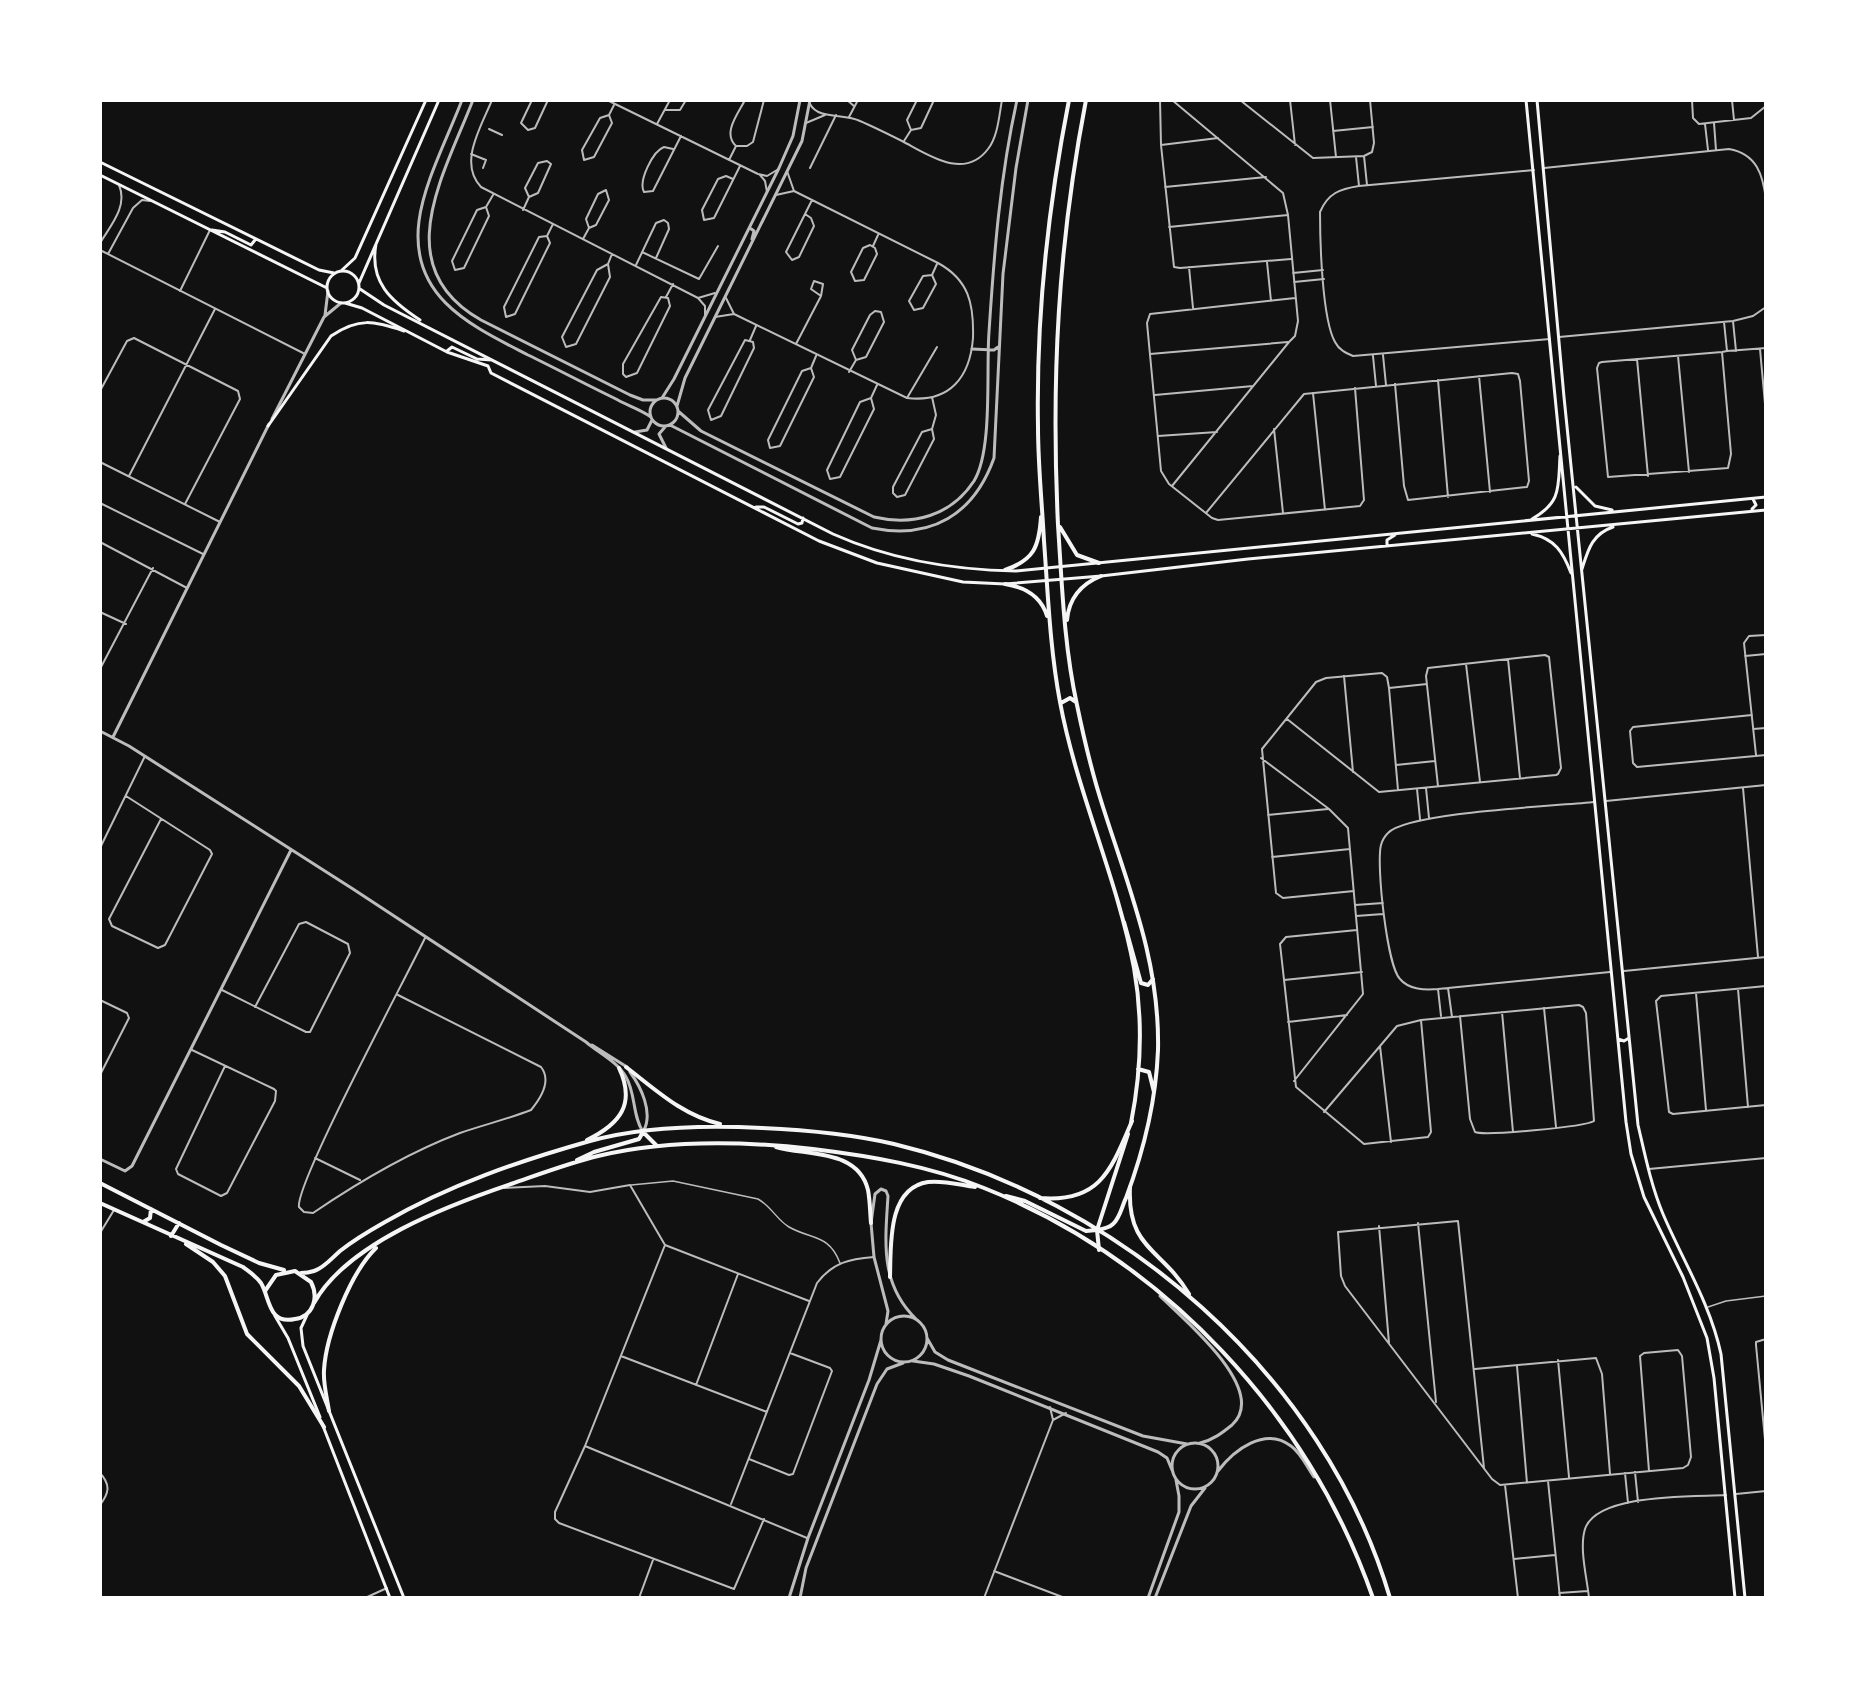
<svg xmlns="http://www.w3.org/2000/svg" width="1866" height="1698" font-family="'Nunito Sans',sans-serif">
<rect width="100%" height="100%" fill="#111"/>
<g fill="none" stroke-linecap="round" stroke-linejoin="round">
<!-- service -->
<path stroke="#bcbcbc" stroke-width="1.5" d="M631,1185L673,1181L758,1199C771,1206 777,1220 789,1227C812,1240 829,1234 840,1263
M1708,1307L1726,1301L1766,1296"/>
<!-- minor -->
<path stroke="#bcbcbc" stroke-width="2" d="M492,100C481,127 458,163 481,187L698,298L705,306V315
M532,100L521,123L528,130L535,128L548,100
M607,100L758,174L767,176L777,170
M745,100C738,114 722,133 736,146H747L753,142L764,100
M847,100L854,106
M1160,100L1161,145L1174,267L1180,268L1291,259
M1240,100L1313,158L1364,156L1372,152L1374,143L1370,100
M1290,100L1295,145
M1330,100L1336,157
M1692,100L1693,118L1699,124L1751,118L1766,106
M1732,100L1734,120
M810,104C818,120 845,113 860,121C874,127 888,134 902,141C927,154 964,181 988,149C998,136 999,116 1002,100
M665,110H680L686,100
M609,115L600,118L582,150L584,160L594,157L612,123L609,115L614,105
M849,117L858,100
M806,123L825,115
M1714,123L1716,150
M657,124L670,100
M1705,124L1708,150
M489,129L502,135
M911,130L907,120L917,100
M1333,131L1373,127
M904,141L911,130L921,128L934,100
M1161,145L1218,138
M673,149L664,147C653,151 638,181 644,192L653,191L681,136
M471,154L486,160L483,168
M1364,156L1367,185
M1356,157L1359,186
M729,160L736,146
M810,168L836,115
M1544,168L1729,149C1757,154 1763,175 1766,200
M1534,170L1359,186C1340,189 1328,193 1320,212C1320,241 1322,319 1335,342C1339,350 1346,353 1353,356L1550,339
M787,171L794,191
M760,175L765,181L767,192
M733,179L726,176L718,179L702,210L704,220L714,218L740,166
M1165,187L1266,177
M486,207L489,216L464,268L455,270L452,261L477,210L486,207L493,195
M523,210L529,197L525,188L538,163L547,161L551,164L538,193L529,197
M805,214L811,218L814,226L799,257L792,260L786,252L812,200
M1169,227L1288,215
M547,236L550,243L515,314L506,317L504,307L539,237L547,236L553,224
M583,239L589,228L596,225L609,200L606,190L598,194L586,219L589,228
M100,243C111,225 128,206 119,185
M870,245L875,248L877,254L864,280L855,281L851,272L863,248Z
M873,246L878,235
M100,250L305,354
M642,252L699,279L718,246
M108,254L133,208L142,200L150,201
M1267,262L1271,301
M608,264L597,270L562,337L566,347L576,344L610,277L608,264L612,254
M636,265L656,223L664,220L668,223L669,229L656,258
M1189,267L1193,308
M1293,273L1323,270
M932,275L936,284L923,308L914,310L909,301L923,276Z
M932,275L937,264
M1294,282L1324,279
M180,291L210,230
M661,297L668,298L670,306L637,373L626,377L623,374V364Z
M666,297L673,284
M698,298L715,293
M726,298L734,314
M1295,298L1150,314L1147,323L1161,471L1169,484L1212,518L1218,520L1360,506L1364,500L1355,388
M715,317L734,314L907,398C950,403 970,377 973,338C974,304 969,280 938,263L794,191L776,195
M1733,321L1736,351
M1724,322L1727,351
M1559,337L1733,321L1753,316L1766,307
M745,340L753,342L754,348L721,416L711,420L708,410Z
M750,340L756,326
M796,344L821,296L823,284L814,281L811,289L821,296
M1760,349L1766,415
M1722,352L1731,454L1728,468L1608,477L1597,368L1599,363L1602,362C1642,359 1682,355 1722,352L1727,351L1766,348
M1150,354L1288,342
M1383,355L1386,385
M1373,356L1376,386
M1678,356L1689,472
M1637,359L1648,476
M811,368L802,371L768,440L770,448L780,446L814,377L811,368L816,356
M849,372L856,360L866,357L884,322L881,312L875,311L870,315L852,350L856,360
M1479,376L1490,492
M1438,380L1448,497
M100,391L127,341L134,338L238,391L240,399L185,504
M1313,393L1325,510
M1155,395L1253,386
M871,398L874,409L840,477L830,479L827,470L860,402L871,398L877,385
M907,398L937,347
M932,429L922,432L893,487V493L897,497L905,495L934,439L932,429L936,415L932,397
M1274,429L1283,513
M1158,436L1217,432
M100,462L220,522
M129,476L215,309
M1172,486L1289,342L1295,336L1298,321L1288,215L1283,193L1172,100
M100,503L203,554
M1206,513L1304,394L1512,373L1518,374L1520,381L1529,481L1527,487L1408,500L1404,486L1395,384
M100,542L187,588
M100,612L126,624
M1745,656L1766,654
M1508,659L1520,778
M1466,664L1480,782
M100,669L153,568
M1344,676L1353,772
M1389,688L1427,684
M1752,715L1633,727L1630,731L1633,763L1637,767L1766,755
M1287,719L1379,792L1556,775L1558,774L1561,768L1549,657L1545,655L1428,668L1426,676L1438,786
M1753,729L1766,728
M1756,755L1744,643L1749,636L1766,635
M1261,758L1329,809L1348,828L1363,994L1294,1081
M1396,765L1435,761
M1426,788L1429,818
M1743,788L1758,957
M1417,789L1420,819
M126,796L210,850L212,854L165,945L158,948L112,926L109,919L161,819
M1606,801L1766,785
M1594,802C1558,806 1408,812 1388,833C1385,836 1382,841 1381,845C1376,864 1387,966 1400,979C1409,990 1425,990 1438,989L1610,972
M1268,815L1328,809
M100,848L145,756
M1272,857L1350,849
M1354,891L1283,898L1276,893L1262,749L1316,682L1326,678L1382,673L1387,677L1389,688L1398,790
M1355,905L1383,903
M1356,916L1383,914
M1357,930L1286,937L1280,944L1296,1087L1364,1144L1428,1137L1431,1132L1421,1020
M1624,971L1766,957
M1284,980L1362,972
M1766,986L1661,996L1656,1001L1669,1112L1673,1114L1766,1105
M1448,988L1452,1017
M1438,989L1441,1016
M1738,989L1748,1107
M222,990L306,1032H310L350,953L348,944L306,922L299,924L255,1007
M1696,993L1706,1110
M398,995L541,1067C552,1081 541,1098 531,1110C508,1119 483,1125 460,1133C407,1153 360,1181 313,1213L304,1212L299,1207C295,1184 407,976 425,938
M100,1000L127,1013L129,1018L100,1075
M1544,1008L1556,1127
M1502,1012L1513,1132
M1288,1022L1347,1015
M1380,1046L1391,1142
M192,1050L274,1089L276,1091L275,1101L227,1193L221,1196L178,1174L176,1169L225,1066
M1324,1112L1397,1026L1421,1020L1579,1005L1583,1007L1586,1013L1594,1121C1584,1127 1484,1136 1475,1132L1470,1119L1460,1016
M315,1158L360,1180
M1649,1169L1766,1158
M504,1188L545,1186L590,1192L630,1185L665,1245L809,1301
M1418,1223L1436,1402
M1379,1226L1389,1343
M100,1233L114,1210
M665,1245L585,1446L555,1512V1519L559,1523L734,1589L764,1519
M1766,1339L1756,1342V1345L1766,1450
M621,1356L767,1412
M1558,1360L1569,1477
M1517,1366L1527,1483
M1475,1369L1596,1358L1602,1374L1610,1474
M696,1385L738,1274
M1053,1420L1066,1413
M585,1446L807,1538
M749,1459L789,1475L793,1474L832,1371L830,1368L790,1353
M1484,1468L1458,1221L1338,1232L1341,1276L1345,1286L1492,1479L1500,1485L1683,1468L1688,1465L1691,1457L1682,1356L1678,1350L1644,1353L1640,1356L1649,1471
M1635,1472L1638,1502
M100,1473C111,1485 109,1493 100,1505
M1625,1473L1628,1503
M1548,1481L1560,1598
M1505,1485L1518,1598
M1736,1494L1766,1491
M731,1504L817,1283C833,1262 850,1259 874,1257
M1514,1559L1555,1555
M994,1571L1065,1598
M1559,1593L1588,1591
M365,1598L387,1588
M639,1598L653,1560
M984,1598L1053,1420L1050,1407
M1589,1598C1587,1578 1579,1548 1585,1529C1597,1493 1693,1497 1726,1495"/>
<!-- tertiary -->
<path stroke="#bcbcbc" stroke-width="3" d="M462,100C448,137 424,182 419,221C409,298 472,326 528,355C557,369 585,384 614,398C626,405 640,409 651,417
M473,100C444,175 387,267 481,320L630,395L643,400H656
M750,228L754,231L752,239
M325,315L328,291
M972,349L994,350L998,347
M650 412a14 14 0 1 1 28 0a14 14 0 1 1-28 0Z
M662,398L674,379L779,168L793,136L800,100
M677,406L685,378L802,141L810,100
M678,411L701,431L874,517C913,526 951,516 974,481C993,450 986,370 989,332C994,255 1000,176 1017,100
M272,419L324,317L341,303
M670,425L872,528C932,540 974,514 994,458L1003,274L1016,168L1028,100
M665,427L659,434L666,448
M635,432L647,430L652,420
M100,731L129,746L353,889L586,1042C599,1053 618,1062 626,1077C636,1094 632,1115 643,1132
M113,737L269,424
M592,1045L627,1067
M630,1072C641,1087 653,1112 644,1130
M100,1159L125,1171L132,1166L291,850
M1160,1296C1184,1320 1270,1390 1232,1425C1222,1433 1213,1440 1200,1443
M881 1339a23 23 0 1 1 46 0a23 23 0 1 1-46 0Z
M886,1324L888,1311L874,1257L871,1223L875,1194L881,1189L886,1191L888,1196C885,1243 880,1284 916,1319
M927,1338L935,1352L948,1360L1143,1436L1187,1444
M913,1361L934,1364L969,1376L1158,1452L1167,1458L1172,1470
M1172 1466a23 23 0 1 1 46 0a23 23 0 1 1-46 0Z
M1218,1471C1234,1450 1265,1426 1291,1446C1301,1453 1307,1467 1314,1477
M789,1598L808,1538L869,1380L881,1340
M800,1598L806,1568L877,1384L887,1369L903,1363
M1148,1598L1179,1512V1496L1176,1480
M1155,1598L1191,1506L1205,1488"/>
<!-- secondary -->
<path stroke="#f5f5f5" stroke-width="3" d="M1526,100L1626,1122L1631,1154L1644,1197L1683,1277L1707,1338L1714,1378L1735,1598
M1537,100L1564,397L1638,1125C1645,1155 1651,1185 1663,1214C1683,1261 1710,1303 1721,1354L1745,1598
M100,162L319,270L334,273
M100,175L327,288
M212,230L225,232L251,245L255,240
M376,244C369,282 391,301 420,320
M342,270L355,258L426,100
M327 287a16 16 0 1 1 32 0a16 16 0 1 1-32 0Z
M359,283L439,100
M360,289L384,305L833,534C891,560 953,570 1016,571L1766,497
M345,303L362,308L447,352L488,366L491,373L819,541L877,563L963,582L1005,584L1101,576L1248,559L1766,510
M447,351L452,347L477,359L492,360
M268,426L331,336C359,317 374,321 404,331
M1576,487L1595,506L1612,510
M1766,499V507
M756,507H764L798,524L802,523L803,518
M1752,509L1756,505L1753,499
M1532,519C1562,502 1558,487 1560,456
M1532,534C1555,539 1563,552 1571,573
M1387,545V540L1395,535
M1582,569C1588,550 1592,534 1613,527
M1618,1039L1624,1041L1629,1038
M307,1315L301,1328L303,1346L404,1598
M275,1316L288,1338L320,1417
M323,1426L390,1598"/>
<!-- primary -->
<path stroke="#f5f5f5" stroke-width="4" d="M1069,100C1048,207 1036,318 1038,427C1038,465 1042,503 1044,541C1048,595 1050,649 1060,702C1077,793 1117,877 1134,968C1143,1019 1141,1073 1131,1123
M1086,100C1058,245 1051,378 1058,525C1062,585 1064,646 1077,705C1084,739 1092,773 1103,807C1129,889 1160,962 1158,1050C1156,1102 1144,1150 1126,1198C1122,1206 1120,1218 1113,1224C1109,1228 1103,1229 1097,1230
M1060,527L1077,555L1099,563
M1005,570C1034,560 1039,547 1041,517
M1005,584C1024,587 1041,596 1047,616
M1067,620C1069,598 1081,584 1101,576
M1061,703L1070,698L1076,702
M1124,922L1141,983L1148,985L1153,979
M1138,1069L1149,1072L1154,1092
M1099,1250L1097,1230L1128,1134"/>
<!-- trunk -->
<path stroke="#f5f5f5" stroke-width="4" d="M626,1067C656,1090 682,1115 720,1124
M643,1132L657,1146
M587,1140C620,1124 636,1104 619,1068
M776,1147C808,1156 858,1149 868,1190C870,1200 870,1212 871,1223
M577,1160L594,1152L639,1139L643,1132
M100,1183L221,1245L259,1263L284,1270
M1130,1187C1127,1250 1162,1248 1189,1294
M1006,1196L1025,1201L1086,1231L1097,1230
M1040,1198C1100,1203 1111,1170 1132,1121
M100,1203L243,1267C250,1272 256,1276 261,1283C270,1298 268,1325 295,1319C303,1318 310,1313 313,1305C316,1297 315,1290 311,1282L295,1271L276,1275L265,1291
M143,1222L150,1218L151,1209
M171,1236L179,1223
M186,1244L213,1262L225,1276L247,1334L299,1386L324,1427
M301,1273C306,1273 308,1273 314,1271C324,1268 332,1258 340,1251C354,1240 369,1231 385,1222C449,1185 519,1161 590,1141C645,1126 705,1125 762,1128C807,1130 851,1134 894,1144C1119,1198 1324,1374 1390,1598
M890,1277C891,1246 887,1188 928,1182C943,1180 960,1185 975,1187
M314,1303C347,1243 449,1205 511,1184C540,1174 569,1163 598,1156C668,1139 742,1141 813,1149C870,1156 930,1166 984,1188C1165,1260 1309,1415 1373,1598
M329,1411C327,1398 323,1383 324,1370C326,1335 351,1272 376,1248"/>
</g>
<!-- border -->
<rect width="1866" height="1698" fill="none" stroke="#ffffff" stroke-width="204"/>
</svg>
